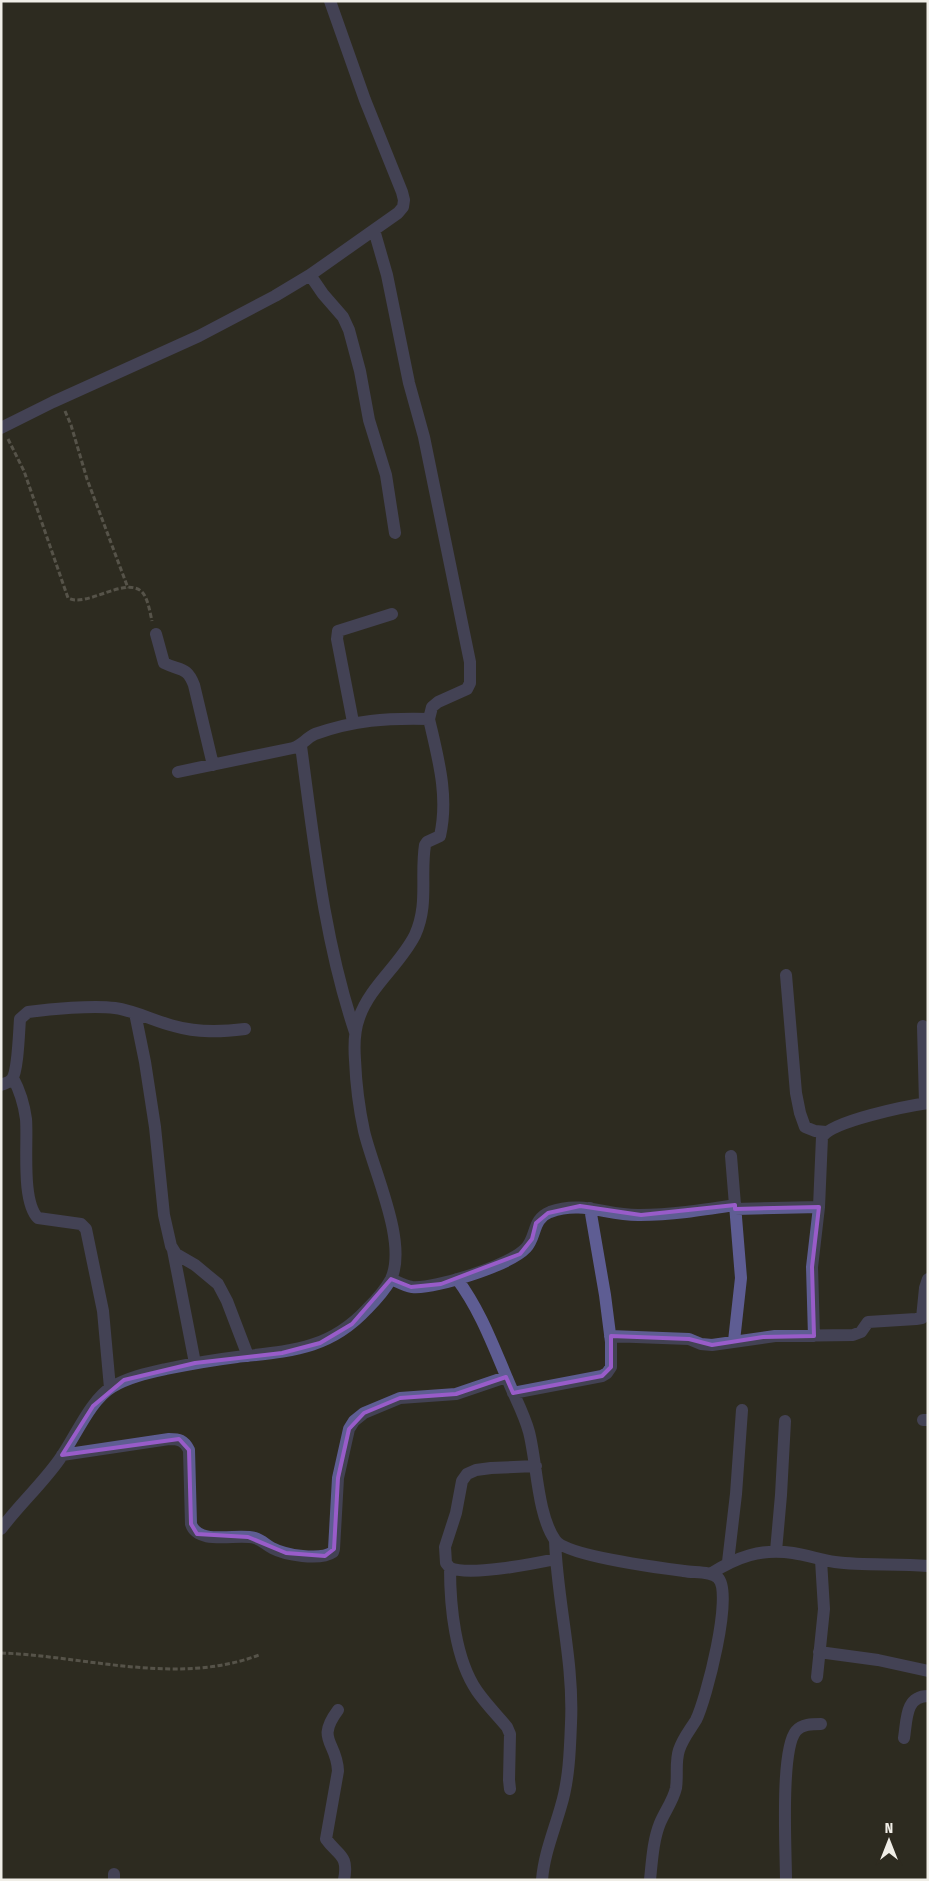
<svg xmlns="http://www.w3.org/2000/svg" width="929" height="1881" font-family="'Fira Sans Condensed',sans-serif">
<rect width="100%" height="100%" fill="#2e2b20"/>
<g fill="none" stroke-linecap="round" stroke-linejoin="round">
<!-- path -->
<path stroke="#87847b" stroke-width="3" stroke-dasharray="5 2.5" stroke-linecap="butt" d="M65,411L71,425L87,479L128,588
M8,439L24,471L68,598C86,608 124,577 141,591C148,597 150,613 152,621
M1,1653C85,1656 178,1686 259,1655"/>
<!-- minor -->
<path stroke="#5e5d93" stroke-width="12" d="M310,275L323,294L343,317L349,330L360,371L369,420L386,475L395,533
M1,428L53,402L199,336L275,296L310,275L398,213L403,207L404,200L402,192L365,100L330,1
M156,634L164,663C180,671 187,666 194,685L213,765
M353,722L337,639L338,631L392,614
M301,746C314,842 324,940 355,1032
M178,772L293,748C303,745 306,738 315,734C355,720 386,718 429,719
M786,975L796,1093L800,1113L805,1127L815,1131L826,1132
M135,1013L145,1062L155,1127L164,1215L171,1246L176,1254L195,1265L218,1284L227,1301L248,1356
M923,1026L925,1103
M13,1078C20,1091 24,1104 26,1119C28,1143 21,1201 38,1218L81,1224L86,1229L103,1311L110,1388
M1,1085C5,1083 9,1083 12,1079C18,1071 19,1031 20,1019L28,1012C50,1009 93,1005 115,1008C136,1011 154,1021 174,1026C198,1033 221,1032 245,1029
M731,1156L741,1278L734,1341
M735,1209L819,1207
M173,1250L195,1363
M391,1279C398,1282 405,1286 412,1287C436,1289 510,1265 526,1248C537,1236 532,1219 550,1212C583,1200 607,1216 640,1215C672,1215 703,1210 735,1205
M457,1279C480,1310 492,1343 507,1378C514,1396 524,1413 529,1432C537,1463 537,1514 555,1540C566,1556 661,1568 684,1571C694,1573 711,1571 718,1578C734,1593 706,1700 696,1720C690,1730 683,1738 679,1750C675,1762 678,1775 676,1788C673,1801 665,1811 660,1823C653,1840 652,1861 650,1880
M610,1336L689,1339L701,1344L712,1345L775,1336L853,1335L861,1332L868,1322L916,1319L922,1318L925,1288L928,1279
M814,1336L812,1267L819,1207L822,1137C832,1121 907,1106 928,1103
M513,1393L602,1376L607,1373L611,1367V1342L605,1295L590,1208
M923,1420H928
M62,1455L169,1439C179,1439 184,1440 189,1450L191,1524C198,1546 238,1533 255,1538C262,1540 266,1545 272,1548C285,1555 320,1561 333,1552L334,1549L338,1478L349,1429L354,1421L364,1413L400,1398L456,1394L506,1377
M536,1466L491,1468L476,1470L467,1474L462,1481L456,1513L445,1547L446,1563L450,1568C470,1576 532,1564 556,1559
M1,1529C19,1505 42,1484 59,1460C75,1438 90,1400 112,1387C129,1377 148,1373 166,1369C190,1364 213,1360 237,1357C290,1351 329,1350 367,1309C376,1300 385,1290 391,1279C408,1242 373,1170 364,1131C359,1108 356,1084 355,1060C354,1046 354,1031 359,1018C370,986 400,965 415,935C429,904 420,877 425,845L427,842L440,836C449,796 438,758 429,719L432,707L438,702L467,689L470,683V662L424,437L409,383L387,275L374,230
M776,1551L781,1495L785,1421
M728,1562L736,1494L742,1410
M450,1568C450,1606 455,1659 477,1691C486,1704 497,1715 507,1727L510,1734L509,1780L510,1789
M710,1574C737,1557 761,1548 793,1553C807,1555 821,1560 835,1562C866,1566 897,1563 928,1566
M819,1652L878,1660L928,1671
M817,1677L824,1609L821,1560
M338,1710C315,1741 337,1741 338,1771L326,1839C338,1856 349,1854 344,1880
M904,1738C907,1720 905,1696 928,1696
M114,1880V1874
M542,1880C544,1854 554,1831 561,1806C569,1780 570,1750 571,1723C574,1661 557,1601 555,1540
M786,1880C786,1852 780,1750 796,1731C802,1724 812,1724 821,1724"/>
</g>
<!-- marked area -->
<path d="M0 0H929V1881H0ZM735,1205V1209L819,1207L812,1267L814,1336L763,1337L712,1345L689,1339L611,1336V1367L602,1376L513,1393L506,1377L456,1394L400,1398L364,1413L349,1429L338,1478L334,1549L325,1556L286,1553L248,1537L197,1534L191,1524L189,1450L179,1439L62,1455L93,1406L124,1380L195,1363L282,1353L320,1343L352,1324L391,1279L411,1287L441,1284L520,1254L532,1239L536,1223L548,1213L580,1206L641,1215Z" fill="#2e2b20" fill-opacity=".55" fill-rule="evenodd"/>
<path fill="none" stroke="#985cc9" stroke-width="4" stroke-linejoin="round" d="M735,1205V1209L819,1207L812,1267L814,1336L763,1337L712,1345L689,1339L611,1336V1367L602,1376L513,1393L506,1377L456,1394L400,1398L364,1413L349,1429L338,1478L334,1549L325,1556L286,1553L248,1537L197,1534L191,1524L189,1450L179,1439L62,1455L93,1406L124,1380L195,1363L282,1353L320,1343L352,1324L391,1279L411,1287L441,1284L520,1254L532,1239L536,1223L548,1213L580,1206L641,1215Z"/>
<!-- border -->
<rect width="929" height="1881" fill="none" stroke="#f0eee7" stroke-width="5"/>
<!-- north arrow -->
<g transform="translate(889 1841)" stroke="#2e2b20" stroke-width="4" paint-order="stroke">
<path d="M0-4L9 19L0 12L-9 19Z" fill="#f0eee7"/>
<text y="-8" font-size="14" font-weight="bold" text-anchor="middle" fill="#f0eee7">N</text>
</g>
</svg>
